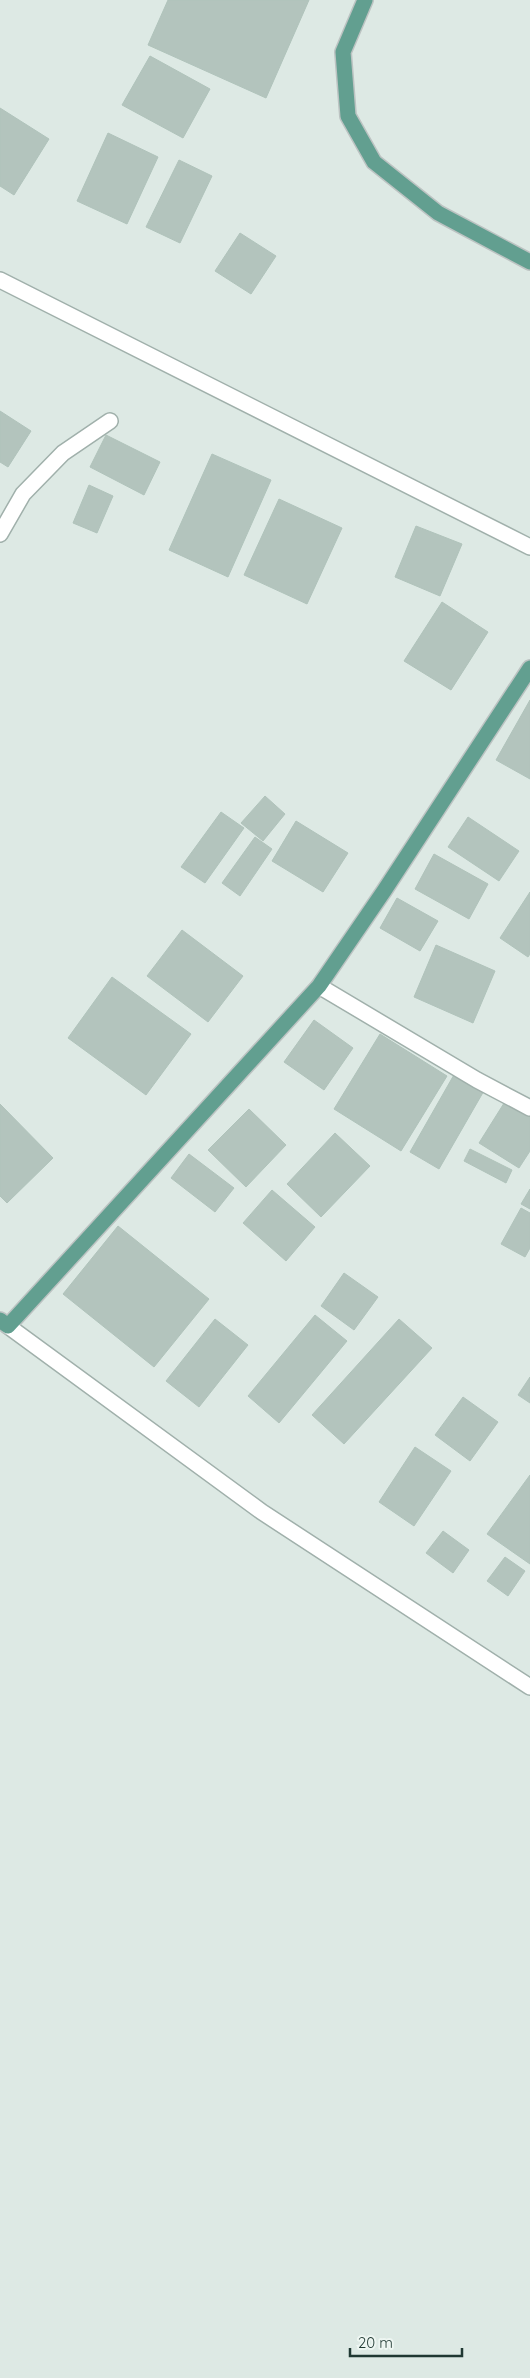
<svg xmlns="http://www.w3.org/2000/svg" width="530" height="2378" font-family="Quicksand,sans-serif">
<rect width="100%" height="100%" fill="#dde9e4"/>
<!-- building -->
<path fill="#b3c4bd" stroke="#b0c3bb" d="M168,0H309L266,98L148,45Z
M150,56L210,89L183,138L122,105Z
M0,108L49,139L14,195L0,186Z
M108,133L158,157L127,224L77,201Z
M179,160L212,176L180,243L146,227Z
M240,233L276,256L251,294L215,271Z
M0,411L31,431L8,467L0,462Z
M106,435L160,462L144,495L90,467Z
M212,454L271,480L228,577L169,550Z
M89,485L113,496L97,533L73,523Z
M279,499L342,528L307,604L244,575Z
M416,526L462,544L440,596L395,577Z
M442,602L488,632L451,690L404,661Z
M530,700V779L496,760Z
M265,796L285,814L263,841L241,823Z
M221,812L244,828L205,883L181,867Z
M468,817L519,851L499,881L448,847Z
M296,821L348,853L323,892L272,861Z
M255,837L272,849L240,896L222,883Z
M434,854L488,884L469,919L415,889Z
M530,892V954L528,957L500,938Z
M397,898L438,921L420,951L380,928Z
M182,930L243,976L208,1022L147,976Z
M436,945L495,971L473,1023L414,997Z
M112,977L191,1034L146,1095L68,1038Z
M314,1020L353,1048L324,1090L284,1062Z
M380,1034L447,1076L401,1151L334,1109Z
M455,1073L485,1089L439,1169L410,1152Z
M506,1100L530,1115V1151L519,1168L479,1143Z
M0,1104L53,1158L7,1203L0,1196Z
M249,1109L286,1145L246,1187L208,1150Z
M335,1133L370,1166L321,1217L287,1184Z
M470,1149L512,1170L506,1183L464,1161Z
M189,1154L234,1188L215,1212L171,1178Z
M530,1189V1209L521,1204Z
M272,1190L315,1227L286,1261L243,1223Z
M521,1208L530,1213V1248L525,1257L501,1244Z
M118,1226L209,1299L154,1367L63,1294Z
M344,1273L378,1297L354,1330L321,1306Z
M315,1315L347,1341L279,1423L248,1396Z
M215,1319L248,1345L199,1407L166,1381Z
M399,1319L432,1348L344,1444L312,1415Z
M530,1377V1403L518,1395Z
M463,1397L498,1422L470,1461L435,1435Z
M415,1447L451,1471L414,1526L379,1502Z
M530,1475V1564L487,1534Z
M443,1531L469,1550L453,1573L426,1553Z
M505,1557L525,1571L508,1596L487,1581Z"/>
<g fill="none" stroke-linecap="round" stroke-linejoin="round">
<defs>
<path id="minor" d="M0,280L530,547
M0,534L23,494L63,453L110,421
M319,986L477,1080L530,1108
M8,1326L262,1512L530,1687"/>
<path id="major" d="M365,0L343,52L348,116L374,162L438,213L530,262
M0,1320L8,1326L319,986L384,891L530,668"/>
</defs>
<!-- minor casing -->
<use href="#minor" stroke="#a0b0ab" stroke-width="18"/>
<!-- major casing -->
<use href="#major" stroke="#bcc3c2" stroke-width="18"/>
<!-- minor -->
<use href="#minor" stroke="#fff" stroke-width="15"/>
<!-- major -->
<use href="#major" stroke="#629f90" stroke-width="15"/>
</g>
<!-- scale -->
<path d="M350 2348v8h112v-8" fill="none" stroke="#1f3832" stroke-width="2.5"/>
<text x="358" y="2348" font-size="15" fill="#1f3832" stroke="#eef6f2" stroke-width="4" paint-order="stroke">20 m</text>
</svg>
